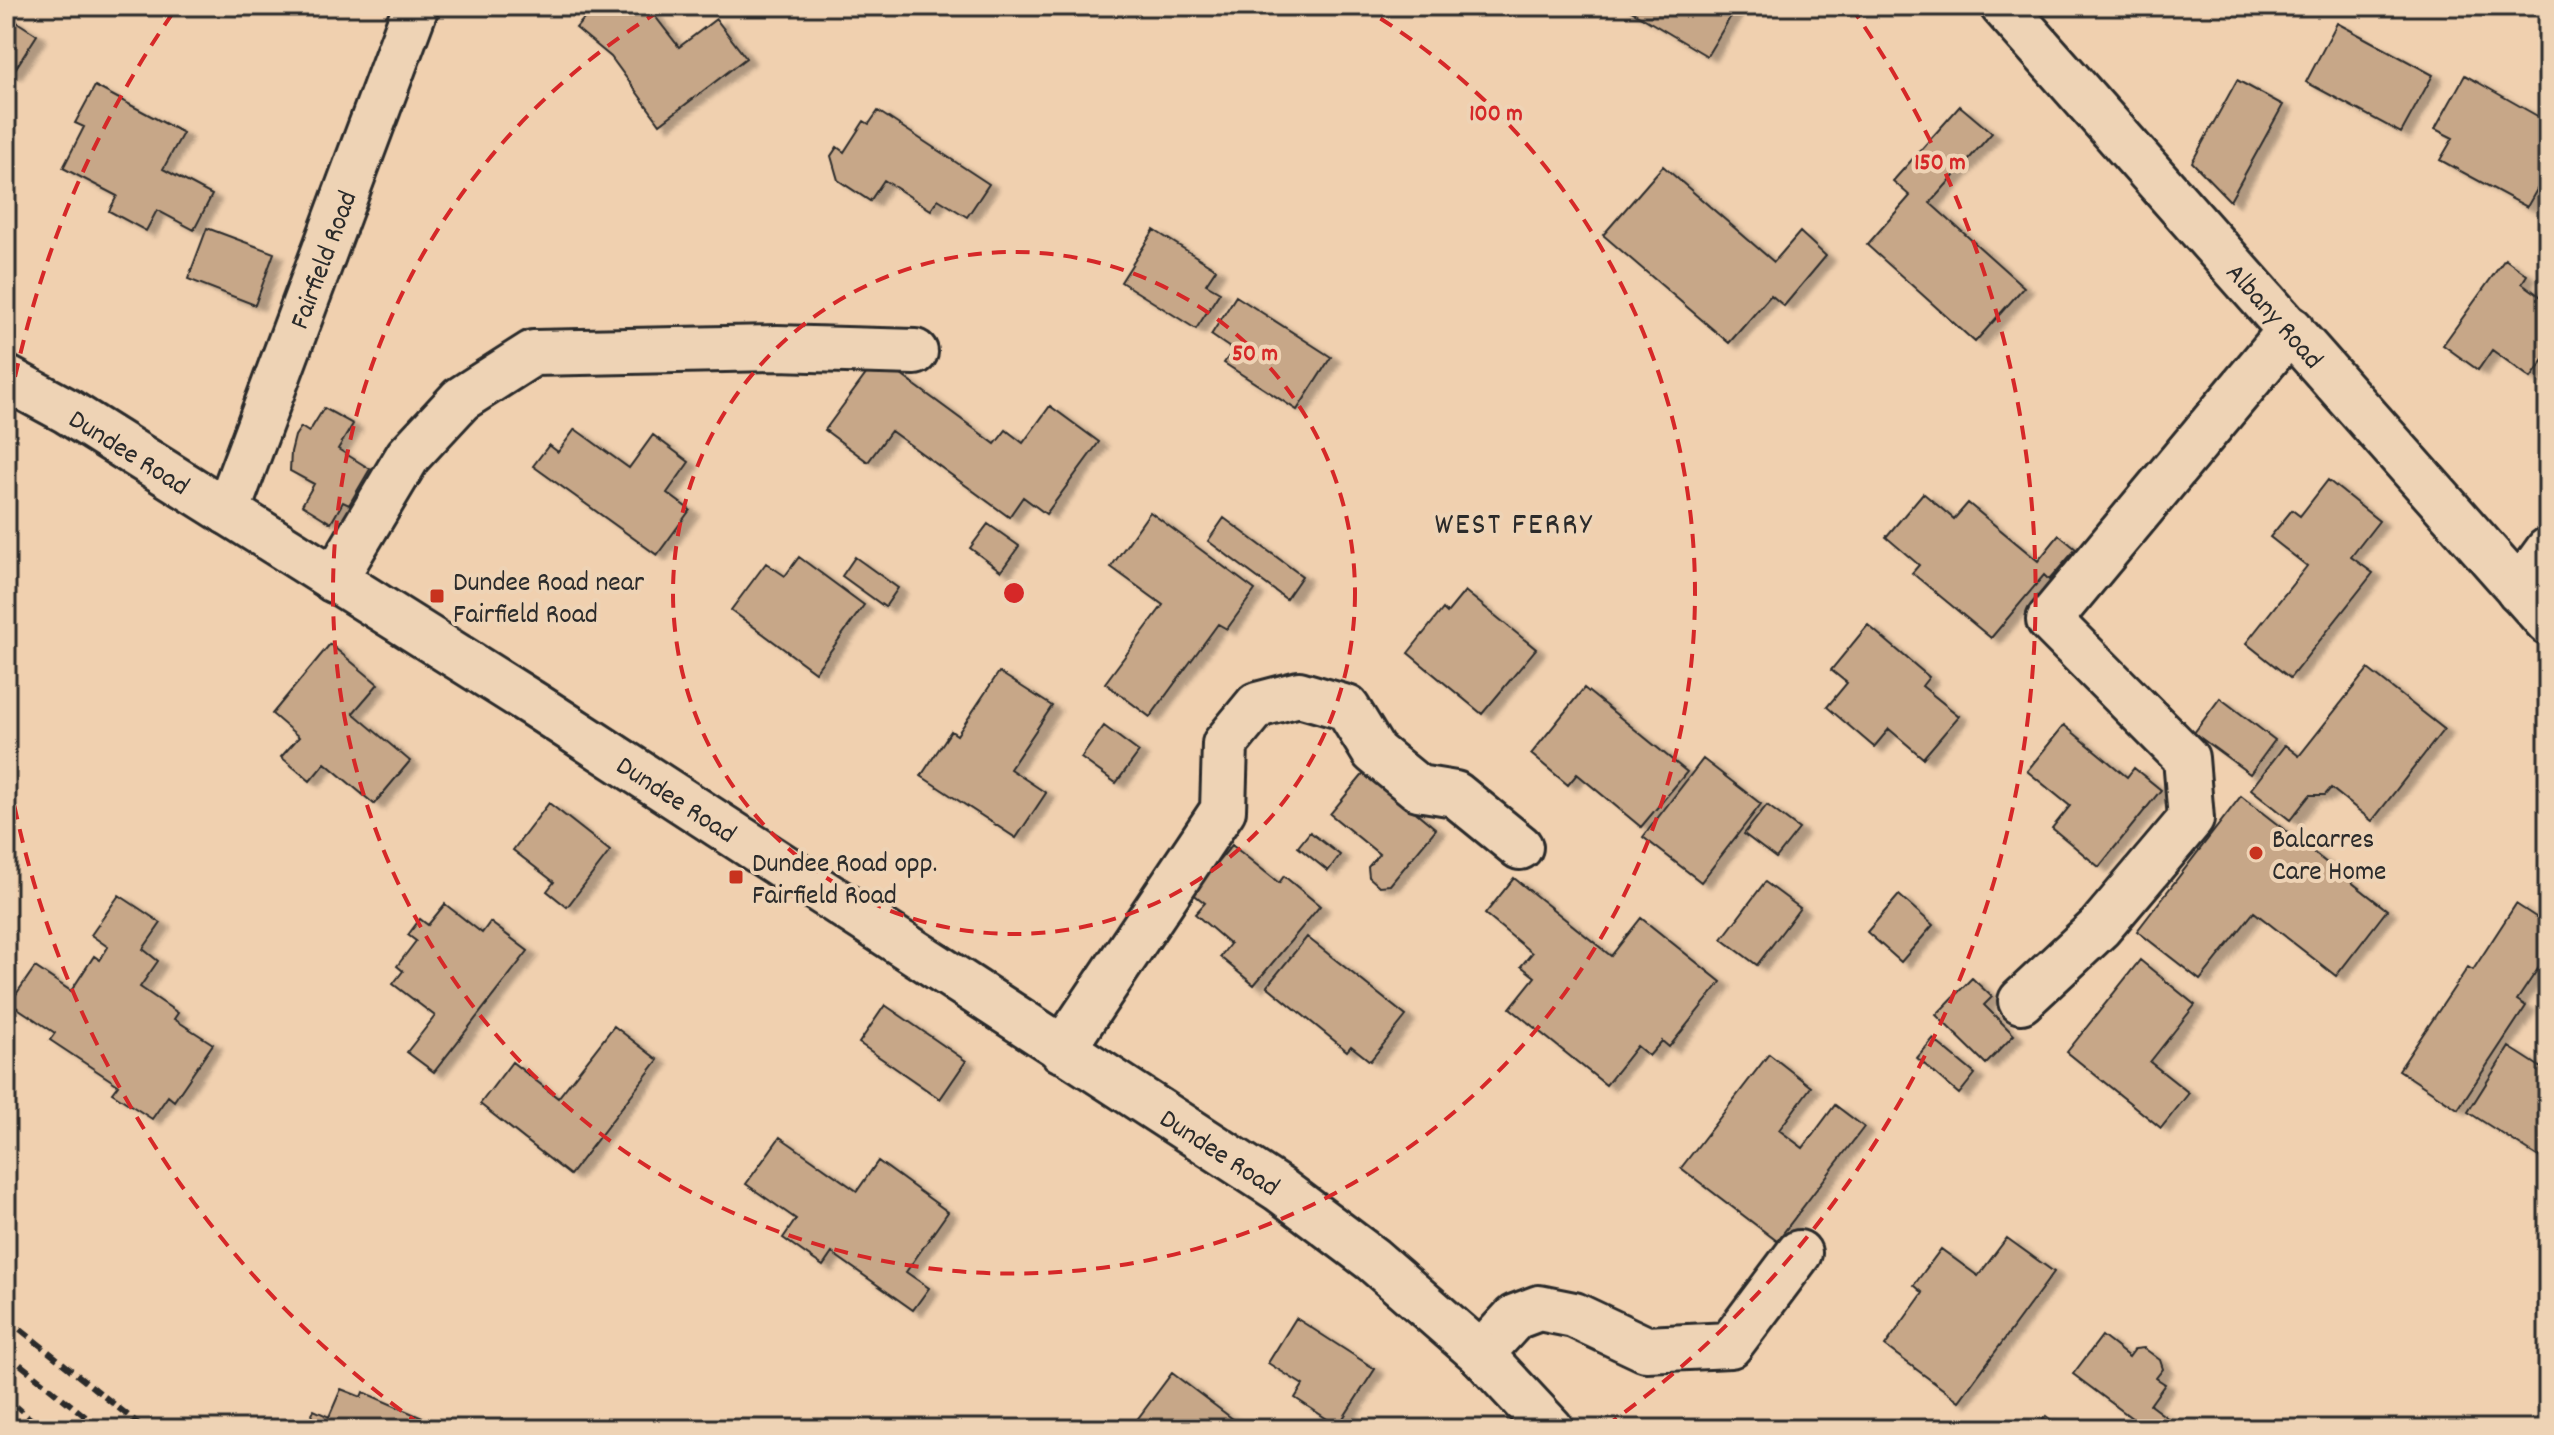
<svg xmlns="http://www.w3.org/2000/svg" width="2554" height="1435" font-family="Dekko,sans-serif">
<defs>
<filter id="shadow"><feDropShadow dx="9" dy="5" stdDeviation="2" flood-color="#0004"/></filter>
</defs>
<rect width="100%" height="100%" fill="#f0d0af"/>
<filter id="ink" filterUnits="userSpaceOnUse"><feTurbulence type="fractalNoise" baseFrequency=".0125" numOctaves="2"/><feDisplacementMap in="SourceGraphic" scale="16" xChannelSelector="R" yChannelSelector="G"/><feConvolveMatrix kernelMatrix="1 2 1 2 8 2 1 2 1" color-interpolation-filters="sRGB"/></filter>
<g filter="url(#ink)">
<!-- building -->
<path fill="#c7a788" stroke="#2b2b2b" stroke-width="2" filter="url(#shadow)" d="M595,6H642L654,15L679,47L716,19L746,58L660,124L611,57L576,28Z
M1623,6H1737L1707,56Z
M6,15L37,35L12,74L6,70Z
M2337,23L2433,75L2401,133L2306,82Z
M2465,75L2548,122V170L2527,207L2440,160L2453,138L2435,129Z
M2237,80L2283,105L2230,201L2192,162Z
M95,86L183,133L163,169L212,195L194,230L157,210L146,231L109,211L117,196L63,168L84,127L75,123Z
M1960,106L1992,133L1930,203L2024,287L1975,342L1867,245L1910,196L1893,181Z
M878,111L989,184L967,217L938,199L931,210L884,180L870,201L838,180L831,156L837,147L844,152L864,121L869,124Z
M1663,166L1774,262L1800,232L1826,256L1784,306L1771,295L1729,343L1603,235Z
M207,228L274,253L255,305L188,279Z
M1154,230L1216,269L1206,284L1220,292L1196,329L1121,282Z
M2505,259L2527,275L2522,283L2548,302V354L2531,378L2492,350L2478,370L2443,345Z
M1236,296L1331,357L1297,410L1224,363L1233,350L1211,335Z
M878,358L995,444L1006,430L1023,443L1050,406L1099,442L1046,514L1023,497L1009,517L891,431L868,462L825,430Z
M324,408L353,424L338,449L370,469L349,505L343,502L331,523L302,505L314,484L290,471L291,452L295,436L301,427L309,432Z
M575,429L629,468L653,435L689,462L667,493L690,510L657,555L533,466L549,445L558,452Z
M2328,480L2379,521L2351,557L2373,573L2290,678L2246,643L2307,566L2270,537L2292,510L2300,516Z
M1923,493L1954,519L1968,503L2038,561L2059,535L2076,549L2049,580L2044,575L1991,638L1912,573L1919,565L1886,537Z
M1150,512L1255,590L1227,629L1218,624L1150,717L1105,683L1163,605L1111,567Z
M1224,518L1302,576L1286,599L1208,541Z
M988,524L1019,546L1001,571L970,548Z
M799,557L864,605L815,672L731,610L766,563L785,576Z
M855,557L898,588L885,607L842,576Z
M1465,591L1536,649L1482,714L1408,653L1443,609L1447,613Z
M1868,625L1929,677L1922,686L1959,716L1923,758L1889,729L1874,747L1827,707L1847,683L1831,670Z
M330,644L378,684L353,713L410,761L374,804L325,763L310,781L281,757L299,737L272,714Z
M2368,669L2444,729L2372,821L2331,788L2325,795H2310L2290,820L2251,789L2285,745L2299,756Z
M999,672L1052,706L1010,769L1046,793L1016,838L921,776L951,731L957,735Z
M1584,688L1687,772L1641,827L1577,774L1568,785L1531,754Z
M2220,698L2275,740L2250,774L2194,733Z
M2064,725L2127,777L2134,768L2161,790L2099,867L2052,828L2070,806L2027,771Z
M1104,726L1139,752L1116,783L1081,758Z
M1703,759L1761,804L1701,882L1643,837Z
M1366,771L1436,829L1390,885L1379,886L1369,877L1368,867L1379,854L1330,814Z
M2241,796L2387,910L2336,976L2254,912L2200,980L2137,931Z
M549,803L610,851L567,907L547,891L554,882L513,850Z
M1767,805L1799,829L1776,858L1744,834Z
M1310,832L1340,855L1328,871L1298,847Z
M1232,845L1279,883L1284,876L1320,906L1254,985L1220,957L1230,944L1195,914L1205,903L1192,893Z
M1514,878L1611,956L1641,918L1721,982L1669,1047L1662,1041L1649,1056L1637,1046L1606,1085L1510,1008L1535,977L1521,966L1532,953L1485,914Z
M1765,882L1800,908L1757,965L1722,939Z
M119,895L161,923L143,949L158,961L140,987L178,1013L174,1019L213,1044L174,1101L168,1096L152,1119L112,1093L118,1085L50,1040L55,1033L10,1003L35,967L71,991L94,956L100,960L108,947L91,935Z
M1899,895L1933,925L1901,962L1867,932Z
M445,904L482,933L490,922L528,951L434,1072L407,1052L435,1016L393,984L403,971L397,966L416,941L408,935L420,919L428,925Z
M2516,904L2548,925V954L2517,1000L2526,1006L2458,1109L2399,1070L2468,967L2473,970Z
M1307,937L1406,1016L1370,1061L1351,1046L1347,1051L1267,986Z
M2140,960L2195,1005L2150,1062L2189,1093L2161,1128L2067,1052Z
M1972,978L1992,997L1984,1005L2014,1035L1986,1064L1936,1015Z
M885,1005L966,1061L940,1099L859,1043Z
M614,1026L658,1060L570,1175L480,1104L512,1062L558,1098Z
M1933,1039L1975,1074L1959,1094L1917,1058Z
M2509,1047L2548,1072V1163L2468,1112Z
M1769,1054L1811,1087L1779,1130L1803,1148L1835,1105L1864,1127L1777,1241L1681,1168Z
M780,1137L857,1191L878,1161L948,1212L906,1272L929,1288L913,1310L832,1253L823,1266L783,1238L796,1219L746,1184Z
M2007,1238L2054,1272L1959,1401L1885,1346L1923,1293L1914,1285L1941,1249L1978,1276Z
M1296,1318L1375,1369L1338,1426L1295,1398L1303,1385L1268,1363Z
M2102,1336L2129,1357L2135,1349L2144,1348L2160,1360L2163,1369L2156,1378L2165,1384L2150,1405L2182,1429H2132L2137,1422L2073,1374Z
M1172,1373L1246,1429H1130Z
M341,1389L361,1397L363,1392L434,1423L431,1429H306L314,1410L329,1417Z
M2046,1416L2063,1429H2036Z"/>
<g fill="none" stroke-linecap="round" stroke-linejoin="round">
<defs>
<g id="minor">
<path id="s1" d="M2003,6L2548,622"/>
<path id="s2" d="M227,512L416,6"/>
<path d="M334,580L408,456L461,399L533,353L777,348L915,352"/>
<path d="M2519,590L2548,550"/>
<path d="M2021,1001L2099,928L2191,819L2186,758L2049,620L2291,329"/>
<path d="M1062,1050L1223,810L1225,744L1257,705L1299,694L1347,708L1374,752L1418,788L1455,794L1520,847"/>
<path d="M1481,1354L1515,1317L1539,1308L1574,1315L1646,1349L1730,1345L1799,1253"/>
</g>
<g id="major">
<path id="s3" d="M6,378L67,411L533,704L1279,1189L1372,1259L1481,1354L1551,1429"/>
</g>
</defs>
<!-- minor casing -->
<use href="#minor" stroke="#2b2b2b" stroke-width="50"/>
<!-- major casing -->
<use href="#major" stroke="#2b2b2b" stroke-width="50"/>
<!-- path -->
<path stroke="#2b2b2b" stroke-width="5" stroke-dasharray="8 6" stroke-linecap="butt" d="M6,1397L43,1429"/>
<!-- minor -->
<use href="#minor" stroke="#eed3b5" stroke-width="44"/>
<!-- major -->
<use href="#major" stroke="#eed3b5" stroke-width="44"/>
<!-- rail -->
<path stroke="#2b2b2b" stroke-width="6" stroke-dasharray="12 6" stroke-linecap="butt" d="M6,1318L145,1429
M6,1353L101,1429"/>
</g>
</g>
<!-- distance rings -->
<g fill="none" stroke="#d62828" stroke-width="4" stroke-dasharray="14 10">
<circle cx="1014" cy="593" r="341"/>
<path d="M1360 6A681 681 0 1 1 668 6"/>
<path d="M421 1425A1022 1022 0 0 1 6 762M6 424A1022 1022 0 0 1 177 7M1851 7A1022 1022 0 0 1 1607 1425"/>
</g>
<!-- markers -->
<g fill="#c8321e" stroke="#eed3b5" stroke-width="3">
<rect x="429" y="588" width="16" height="16" rx="4"/>
<circle cx="2256" cy="853" r="8"/>
<rect x="728" y="869" width="16" height="16" rx="4"/>
</g>
<g text-anchor="middle" stroke-width="8" stroke-linejoin="round" paint-order="stroke">
<!-- street labels -->
<g font-size="28" fill="#2b2b2b" stroke="#eed3b5">
<text dy="10" stroke="none"><textPath href="#s2" startOffset="270">Fairfield Road</textPath></text>
<text dy="10" stroke="none"><textPath href="#s1" startOffset="412">Albany Road</textPath></text>
<text dy="10" stroke="none"><textPath href="#s3" startOffset="144">Dundee Road</textPath></text>
<text dy="10" stroke="none"><textPath href="#s3" startOffset="792">Dundee Road</textPath></text>
<text dy="10" stroke="none"><textPath href="#s3" startOffset="1440">Dundee Road</textPath></text>
</g>
<!-- poi labels -->
<g font-size="28" fill="#2b2b2b" stroke="#eed3b5" text-anchor="start">
<text x="453" y="590">Dundee Road near<tspan x="453" dy="32">Fairfield Road</tspan></text>
<text x="2272" y="847">Balcarres<tspan x="2272" dy="32">Care Home</tspan></text>
<text x="752" y="871">Dundee Road opp.<tspan x="752" dy="32">Fairfield Road</tspan></text>
</g>
<!-- quarter labels -->
<g font-size="32" letter-spacing="2" fill="#2b2b2b" stroke="#eed3b5">
<text x="1514" y="533">WEST FERRY</text>
</g>
</g>
<circle cx="1014" cy="593" r="12" fill="#d62828" stroke="#eed3b5" stroke-width="4"/>
<g font-size="24" text-anchor="middle" font-weight="bold" fill="#d62828" stroke="#eed3b5" stroke-width="8" stroke-linejoin="round" paint-order="stroke">
<text x="1496" y="120">100 m</text>
<text x="1940" y="169">150 m</text>
<text x="1255" y="360">50 m</text>
</g>
<!-- margin -->
<rect width="2554" height="1435" fill="none" stroke="#eed3b5" stroke-width="32"/>
<rect x="16" y="16" width="2522" height="1403" fill="none" stroke="#2b2b2b" stroke-width="3" filter="url(#ink)"/>
</svg>
